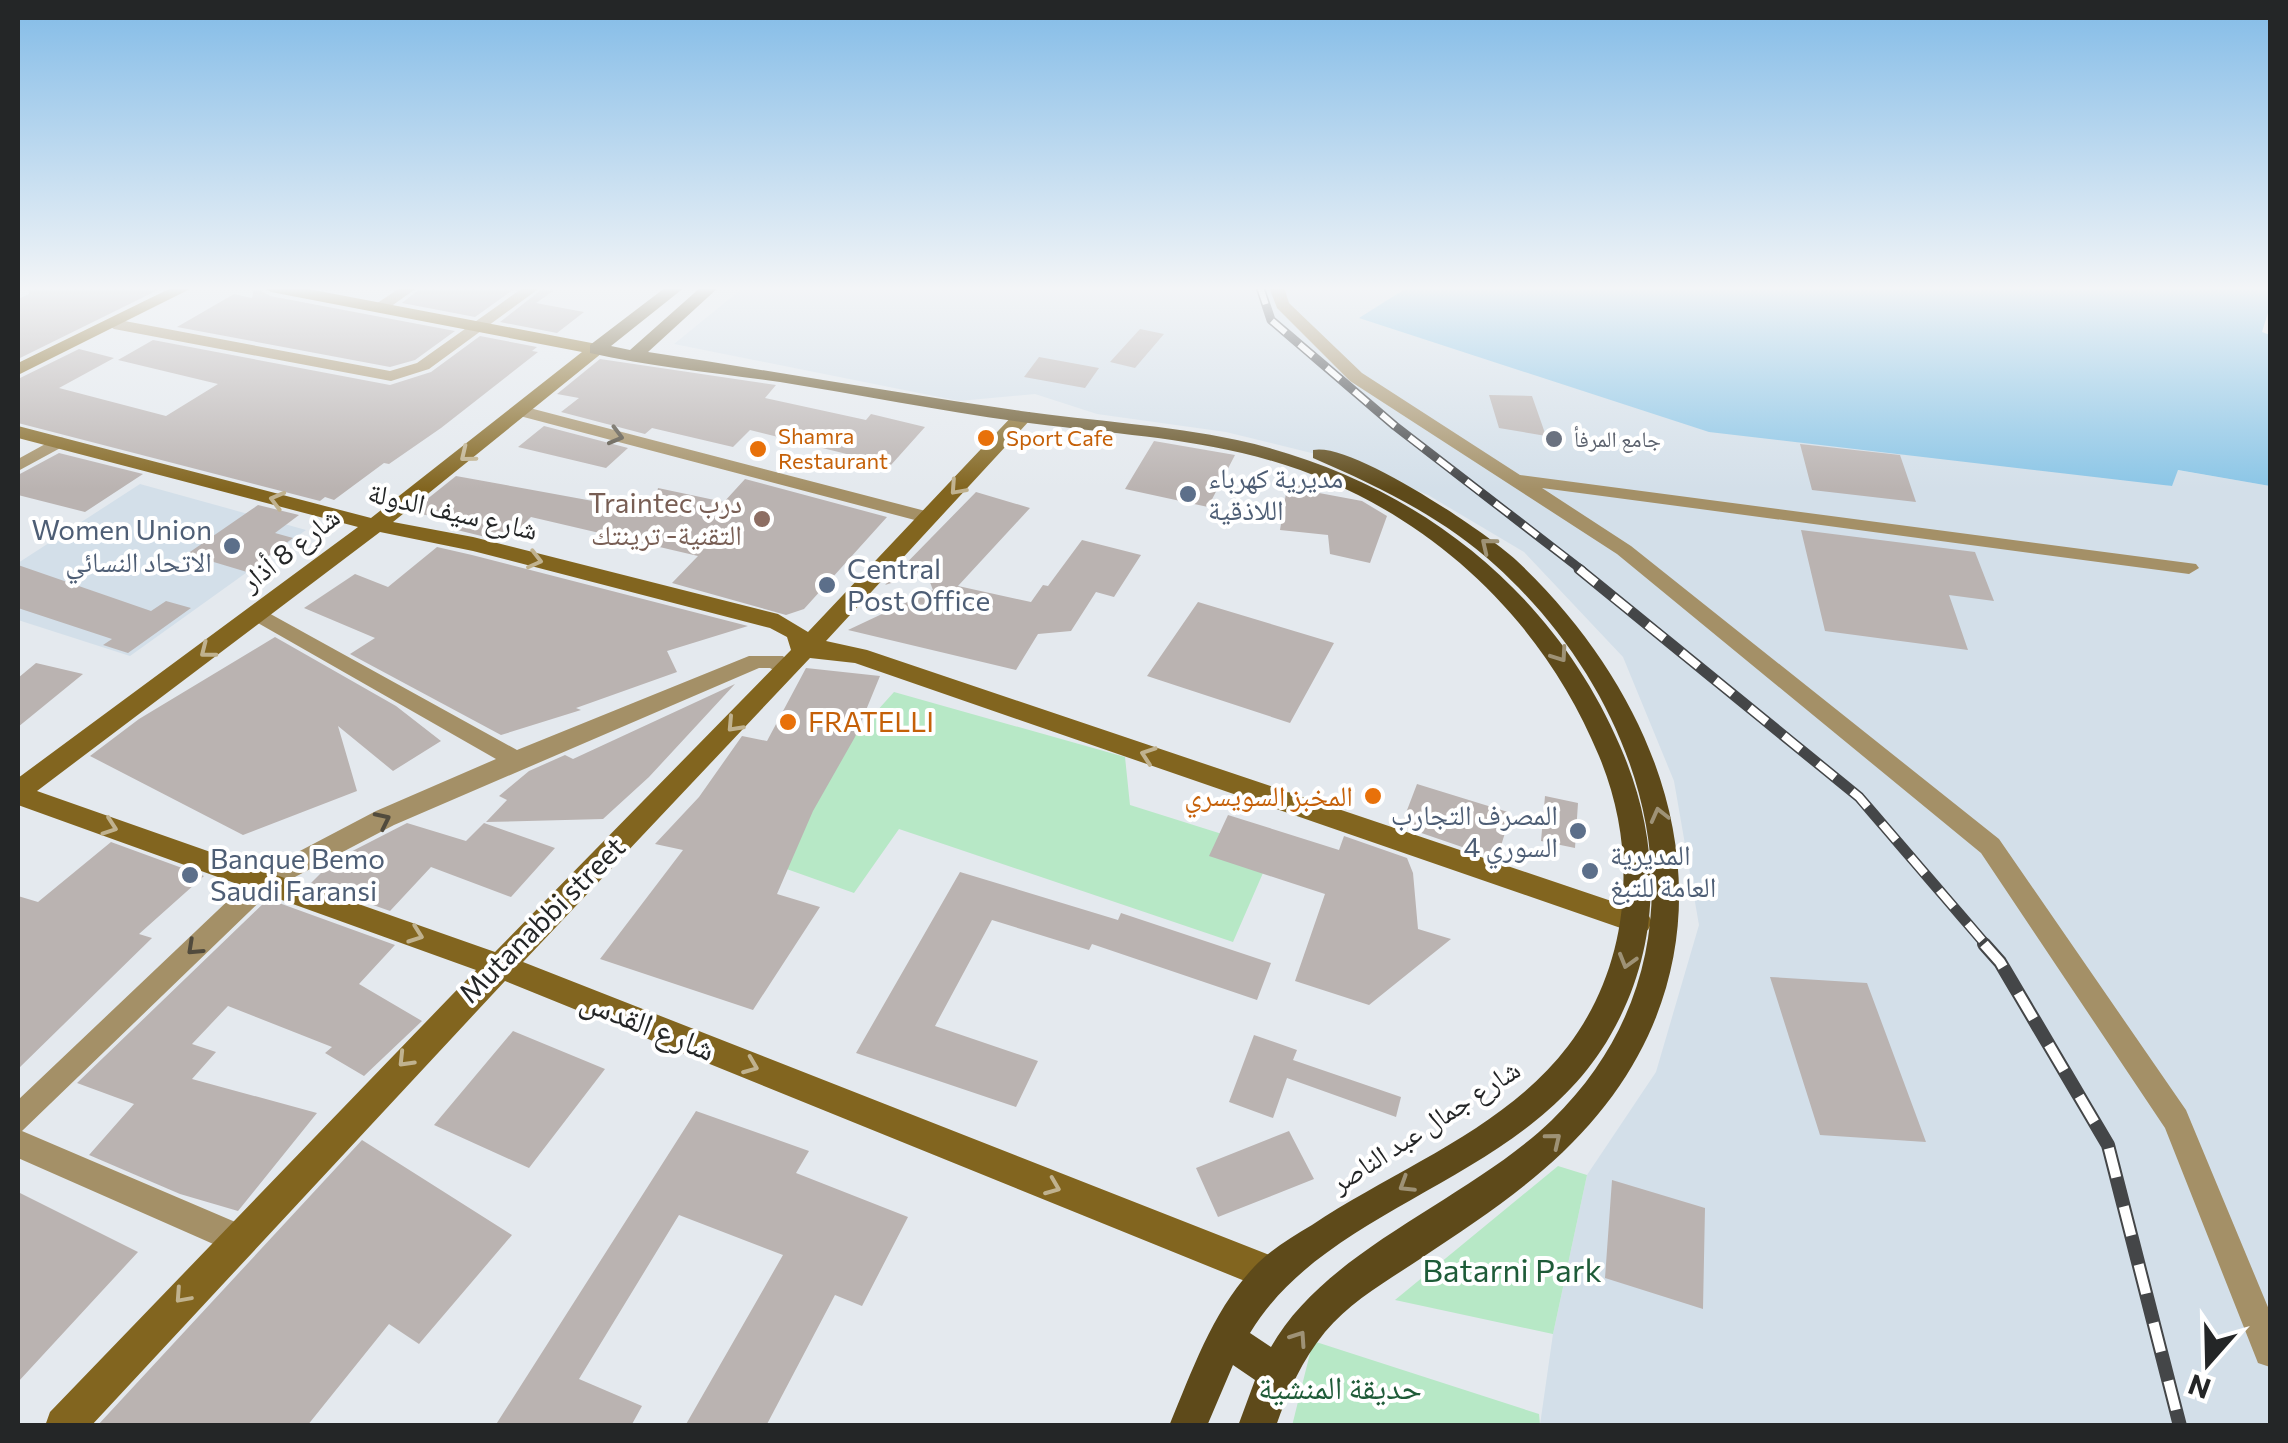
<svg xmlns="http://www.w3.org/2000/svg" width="2288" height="1443" font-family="Commissioner,'Noto Naskh Arabic',sans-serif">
<rect width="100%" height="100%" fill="#e4e9ee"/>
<!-- built -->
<path fill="#d3dfe9" d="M744,287H1408L1360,318L2171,486L2177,470L2270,486V1425H1540L1553,1334L1587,1175L1656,1072L1699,925L1674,781L1623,657L1524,552L1428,495L1340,460L1226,432L1097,414L1035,394L959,401L674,344Z
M140,484L306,530L130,656L18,620V563Z"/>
<!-- green -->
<path fill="#b7e8c6" d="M894,692L1125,757L1130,805L1273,850L1233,942L899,829L854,893L747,855Z
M1558,1166L1587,1175L1553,1334L1395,1300Z
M1313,1341L1539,1414L1540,1425L1292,1426Z"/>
<!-- water -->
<path fill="#8ac5e6" d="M1408,287H2270V306L2262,332L2270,335V486L2178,470L2172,486L1709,432L1359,318Z"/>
<!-- building -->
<path fill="#bab3b1" d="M29,287H164L18,359V299L29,294Z
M254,287L270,296L455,331L415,360L390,367L177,327L234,294L252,298Z
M422,287H517L475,317L402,303Z
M545,287H559L536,303L584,312L557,333L500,322Z
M1140,329L1164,334L1135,368L1110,362Z
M480,336L537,347L532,351L538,352L441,428L389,464L384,463L334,500L325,497L320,501L18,423V379L79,349L114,358L59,388L166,416L218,384L118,360L153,340L390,385L431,372Z
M1039,357L1099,368L1085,388L1024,377Z
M600,359L776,385L765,398L866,420L871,414L925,427L891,465L750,430L733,447L652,428L645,434L561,412L579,398L557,394Z
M1489,395L1532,396L1546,436L1499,428Z
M544,426L628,448L606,468L518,447Z
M1154,441L1235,455L1208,507L1125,489Z
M1800,444L1900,455L1916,502L1812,490Z
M59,453L143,474L85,512L18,495V475Z
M456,476L653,512L658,488L724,502L745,479L887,517L804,609L786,615L672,583L698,556L531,517L506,542L457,530L466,523L411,512Z
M1288,481L1320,484L1319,493L1362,501L1387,516L1370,563L1330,554L1328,535L1280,530Z
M976,492L1030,508L958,586L1031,602L1043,585L1048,586L1082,540L1141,555L1114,597L1096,592L1071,631L1038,634L1016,670L848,630L933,590L926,572L885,585Z
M258,505L299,515L275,533L293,538L247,572L187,554Z
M1801,530L1975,552L1994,601L1949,595L1968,650L1825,631Z
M437,547L472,555L748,626L667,651L677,672L576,708L581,710L501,735L350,654L375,638L304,608L355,574L388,587Z
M18,565L151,611L166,601L191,608L128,653L103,645L112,639L18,608Z
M1198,602L1334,643L1290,723L1147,676Z
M275,637L396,706L441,741L393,771L338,726L357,791L243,835L90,756L139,719Z
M36,663L83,674L18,727V678Z
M806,668L880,676L855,737L813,811L777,894L820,907L753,1010L600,959L683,850L655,844L699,797L742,736L767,741Z
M735,684L649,777L603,819L486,822L507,800L499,796L529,771L565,755L573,759Z
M1417,784L1511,813L1497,859L1401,826Z
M1545,796L1578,803L1575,848L1541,841Z
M1228,815L1339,850L1344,836L1407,858L1413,873L1418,929L1451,939L1369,1005L1295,981L1325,894L1209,856Z
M407,823L466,841L484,823L555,848L511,897L431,867L390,911L311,883L333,861Z
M111,842L204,876L139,934L152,938L18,1069V896L38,902Z
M960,872L1118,920L1121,913L1271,963L1257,1000L1092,944L1089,950L992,920L935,1026L1038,1061L1016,1107L856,1053Z
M268,899L395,945L359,984L422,1021L364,1076L325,1053L332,1047L228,1006L192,1044L216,1052L192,1079L317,1113L238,1211L180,1194L89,1155L134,1104L77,1083Z
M1770,977L1867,983L1926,1142L1820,1135Z
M513,1031L605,1069L529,1168L434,1125Z
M1254,1035L1297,1050L1293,1060L1401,1097L1396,1117L1287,1078L1273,1118L1229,1102Z
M696,1111L809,1151L796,1173L908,1217L862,1306L835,1295L766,1426H685L783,1255L679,1215L579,1379L642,1406L631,1426H495Z
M1289,1131L1314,1179L1218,1217L1196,1168Z
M362,1140L512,1235L419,1344L389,1324L307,1426H97Z
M1612,1180L1705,1208L1703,1309L1605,1278Z
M18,1192L138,1252L18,1382Z"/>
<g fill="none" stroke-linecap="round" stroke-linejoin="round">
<!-- street -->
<path fill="#a49067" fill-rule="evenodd" d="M401,287H418L386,310H376V304Z
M524,287H541L429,369L391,381L114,329L106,324L114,319L390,371L417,363Z
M1269,287H1284L1289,303L1362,373L1520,475L2196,564L2199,568L2189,574L1542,488L1631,546L1999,839L2186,1110L2270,1312V1367L2258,1363L2165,1128L1981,853L1617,554L1350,381L1277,308Z
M522,406L937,514L939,518L930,524L516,415V407Z
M58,437L64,438V446L18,471V459Z
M256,606L517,750L749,656H783L796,670L785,677L770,668H759L394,825L274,888L22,1131L247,1227L252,1238L247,1249L236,1254L18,1158V1100L256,874L376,811L496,759L249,618L246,613Z"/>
<!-- secondary -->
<path fill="#82651f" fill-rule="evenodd" d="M173,287H194L18,375V363Z
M263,287H298L602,345V353L393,522L473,537L778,614L808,632L1016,412H1030V420L826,641L867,650L1638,910L1648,914L1652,922L1648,930L1638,934L855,663L810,658L523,962L1285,1261L1290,1274L1285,1287L1272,1292L505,981L91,1426H45L50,1412L476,970L18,805V778L358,527L18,438V426L371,518L582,352L271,292ZM380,532L473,551L770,628L787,637L791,650L495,952L37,791Z"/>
<!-- primary -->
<path fill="#5e4a1a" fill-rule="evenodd" d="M666,287H685L611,346L630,350L701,287H719L648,352C772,371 897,393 1021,411C1093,421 1166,425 1237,440C1407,477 1551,585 1620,746C1662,841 1663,945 1610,1036C1526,1182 1329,1202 1250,1333L1271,1347C1327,1248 1468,1201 1552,1120C1722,954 1656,710 1495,565C1442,517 1378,486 1313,458V450C1351,441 1486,532 1516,560C1701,734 1753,991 1543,1170C1505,1203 1462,1231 1420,1259C1387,1281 1351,1301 1325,1332C1302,1360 1288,1392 1276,1426H1238L1255,1380L1233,1365L1207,1426H1169C1193,1369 1212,1312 1254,1267C1270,1250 1292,1237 1312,1225C1397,1168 1505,1129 1568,1046C1631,963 1639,851 1599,756C1536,603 1405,491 1242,453C1170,436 1095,432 1021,422C940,411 861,395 780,382C717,373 652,367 590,353V345Z"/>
<defs>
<path id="rail-far2" d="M1260,287L1271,320L1395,426L1583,571"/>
<path id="rail-far1" d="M1579,569L1859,797L1987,946"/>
<path id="rail" d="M1984,944L2000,962L2108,1145L2180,1426"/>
</defs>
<!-- rail-far2 casing -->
<use href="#rail-far2" stroke="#444648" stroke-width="9"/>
<!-- rail-far1 casing -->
<use href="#rail-far1" stroke="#444648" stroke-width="11"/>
<!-- rail casing -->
<use href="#rail" stroke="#444648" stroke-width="14"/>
<!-- rail-far2 -->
<use href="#rail-far2" stroke="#fff" stroke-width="6" stroke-dasharray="18" stroke-linecap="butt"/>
<!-- rail-far1 -->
<use href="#rail-far1" stroke="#fff" stroke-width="8" stroke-dasharray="22" stroke-linecap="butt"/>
<!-- rail -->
<use href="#rail" stroke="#fff" stroke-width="10" stroke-dasharray="30" stroke-linecap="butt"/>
</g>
<!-- one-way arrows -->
<defs><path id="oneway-chevron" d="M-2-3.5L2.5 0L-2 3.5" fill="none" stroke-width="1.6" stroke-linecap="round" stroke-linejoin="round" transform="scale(2.5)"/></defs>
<g stroke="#514b3d">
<use href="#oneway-chevron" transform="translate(616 436) rotate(15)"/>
<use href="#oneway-chevron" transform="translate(383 820) rotate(-26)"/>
<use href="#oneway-chevron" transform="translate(194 948) rotate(137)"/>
</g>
<g stroke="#c0b28f">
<use href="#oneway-chevron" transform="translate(467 455) rotate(141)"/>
<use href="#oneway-chevron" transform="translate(957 488) rotate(132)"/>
<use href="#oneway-chevron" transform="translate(277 500) rotate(-165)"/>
<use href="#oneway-chevron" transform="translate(535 560) rotate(14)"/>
<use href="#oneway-chevron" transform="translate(207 651) rotate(142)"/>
<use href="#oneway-chevron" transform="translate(734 725) rotate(133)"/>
<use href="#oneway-chevron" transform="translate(1148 755) rotate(-161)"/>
<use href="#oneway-chevron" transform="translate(110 827) rotate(19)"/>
<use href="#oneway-chevron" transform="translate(416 935) rotate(20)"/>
<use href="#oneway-chevron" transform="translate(405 1060) rotate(134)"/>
<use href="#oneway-chevron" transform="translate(751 1066) rotate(22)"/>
<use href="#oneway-chevron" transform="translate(1053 1187) rotate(22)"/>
<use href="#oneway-chevron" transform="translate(182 1296) rotate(132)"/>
</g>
<g stroke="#9e9276">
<use href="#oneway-chevron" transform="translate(1488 545) rotate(-141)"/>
<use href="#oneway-chevron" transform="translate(1560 655) rotate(55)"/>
<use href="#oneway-chevron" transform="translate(1659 815) rotate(-104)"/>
<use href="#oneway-chevron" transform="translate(1627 961) rotate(106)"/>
<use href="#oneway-chevron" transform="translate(1554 1140) rotate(-39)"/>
<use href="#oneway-chevron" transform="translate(1406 1185) rotate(148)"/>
<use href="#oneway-chevron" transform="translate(1299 1338) rotate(-56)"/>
</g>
<!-- sky -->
<linearGradient id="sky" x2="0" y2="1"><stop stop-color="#82bbe7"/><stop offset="0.59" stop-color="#f3f5f7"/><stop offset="1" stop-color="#f3f5f7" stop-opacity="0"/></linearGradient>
<rect width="2288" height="489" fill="url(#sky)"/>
<!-- markers -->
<g fill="#e8710a" stroke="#fff" stroke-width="4">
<circle cx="986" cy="438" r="10"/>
<circle cx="758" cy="449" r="10"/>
<circle cx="788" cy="722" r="10"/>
<circle cx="1373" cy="796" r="10"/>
</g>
<circle fill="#6b7280" stroke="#fff" stroke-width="4" cx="1554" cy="439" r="10"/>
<g fill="#5c6f8a" stroke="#fff" stroke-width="4">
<circle cx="1188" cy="494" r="10"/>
<circle cx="232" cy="546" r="10"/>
<circle cx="827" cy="585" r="10"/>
<circle cx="1578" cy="831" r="10"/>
<circle cx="1590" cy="871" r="10"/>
<circle cx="190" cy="875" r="10"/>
</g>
<circle fill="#8d6e63" stroke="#fff" stroke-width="4" cx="762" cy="519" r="10"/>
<g text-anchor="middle" stroke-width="8" stroke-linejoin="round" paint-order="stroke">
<!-- far-food labels -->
<g font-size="22" fill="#c56008" stroke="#fff" text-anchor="start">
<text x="778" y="444">Shamra<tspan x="778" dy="25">Restaurant</tspan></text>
<text x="1006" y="446">Sport Cafe</text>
</g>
<!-- far-worship labels -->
<g font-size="22" fill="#5b616d" stroke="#fff" text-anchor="start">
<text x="1574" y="447">جامع المرفأ</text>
</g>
<!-- service labels -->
<g font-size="28" fill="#4e5e75" stroke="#fff" text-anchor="start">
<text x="1208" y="488">مديرية كهرباء<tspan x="1208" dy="32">اللاذقية</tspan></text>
<text x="212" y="540" text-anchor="end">Women Union<tspan x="212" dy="32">الاتحاد النسائي</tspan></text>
<text x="847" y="579">Central<tspan x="847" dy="32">Post Office</tspan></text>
<text x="1558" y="825" text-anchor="end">المصرف التجارب<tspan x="1558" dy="32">السوري 4</tspan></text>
<text x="1610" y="865">المديرية<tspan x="1610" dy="32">العامة للتبغ</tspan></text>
<text x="210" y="869">Banque Bemo<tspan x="210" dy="32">Saudi Faransi</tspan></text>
</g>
<!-- education labels -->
<g font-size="28" fill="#785e54" stroke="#fff" text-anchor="end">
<text x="742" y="513">Traintec درب<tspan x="742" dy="32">التقنية- ترينتك</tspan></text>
</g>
<!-- street labels -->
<g font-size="28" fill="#242627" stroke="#fff">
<text transform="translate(453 511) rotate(13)" y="10">شارع سيف الدولة</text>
<text transform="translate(290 549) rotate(-38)" y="10">شارع 8 أذار</text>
<text transform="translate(542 920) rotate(-45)" y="10">Mutanabbi street</text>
<text transform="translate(1425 1126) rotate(-33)" y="10">شارع جمال عبد الناصر</text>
</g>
<!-- food labels -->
<g font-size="28" fill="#c56008" stroke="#fff" text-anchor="start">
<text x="808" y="732">FRATELLI</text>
<text x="1353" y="806" text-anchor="end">المخبز السويسري</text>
</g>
<!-- near-street labels -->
<g font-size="32" fill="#242627" stroke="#fff">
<text transform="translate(648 1025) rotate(22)" y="11">شارع القدس</text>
</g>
<!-- near-park labels -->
<g font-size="32" fill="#1e5b38" stroke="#fff">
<text x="1512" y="1282">Batarni Park</text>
<text x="1340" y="1399">حديقة المنشية</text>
</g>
</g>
<!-- border -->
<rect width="2288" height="1443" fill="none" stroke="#242627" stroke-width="40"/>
<!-- north arrow -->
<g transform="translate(2208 1363) rotate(200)" stroke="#ffffff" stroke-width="8" paint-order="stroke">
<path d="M0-8L18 38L0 25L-18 38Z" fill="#242627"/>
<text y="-15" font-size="28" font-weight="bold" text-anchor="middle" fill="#242627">N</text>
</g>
</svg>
